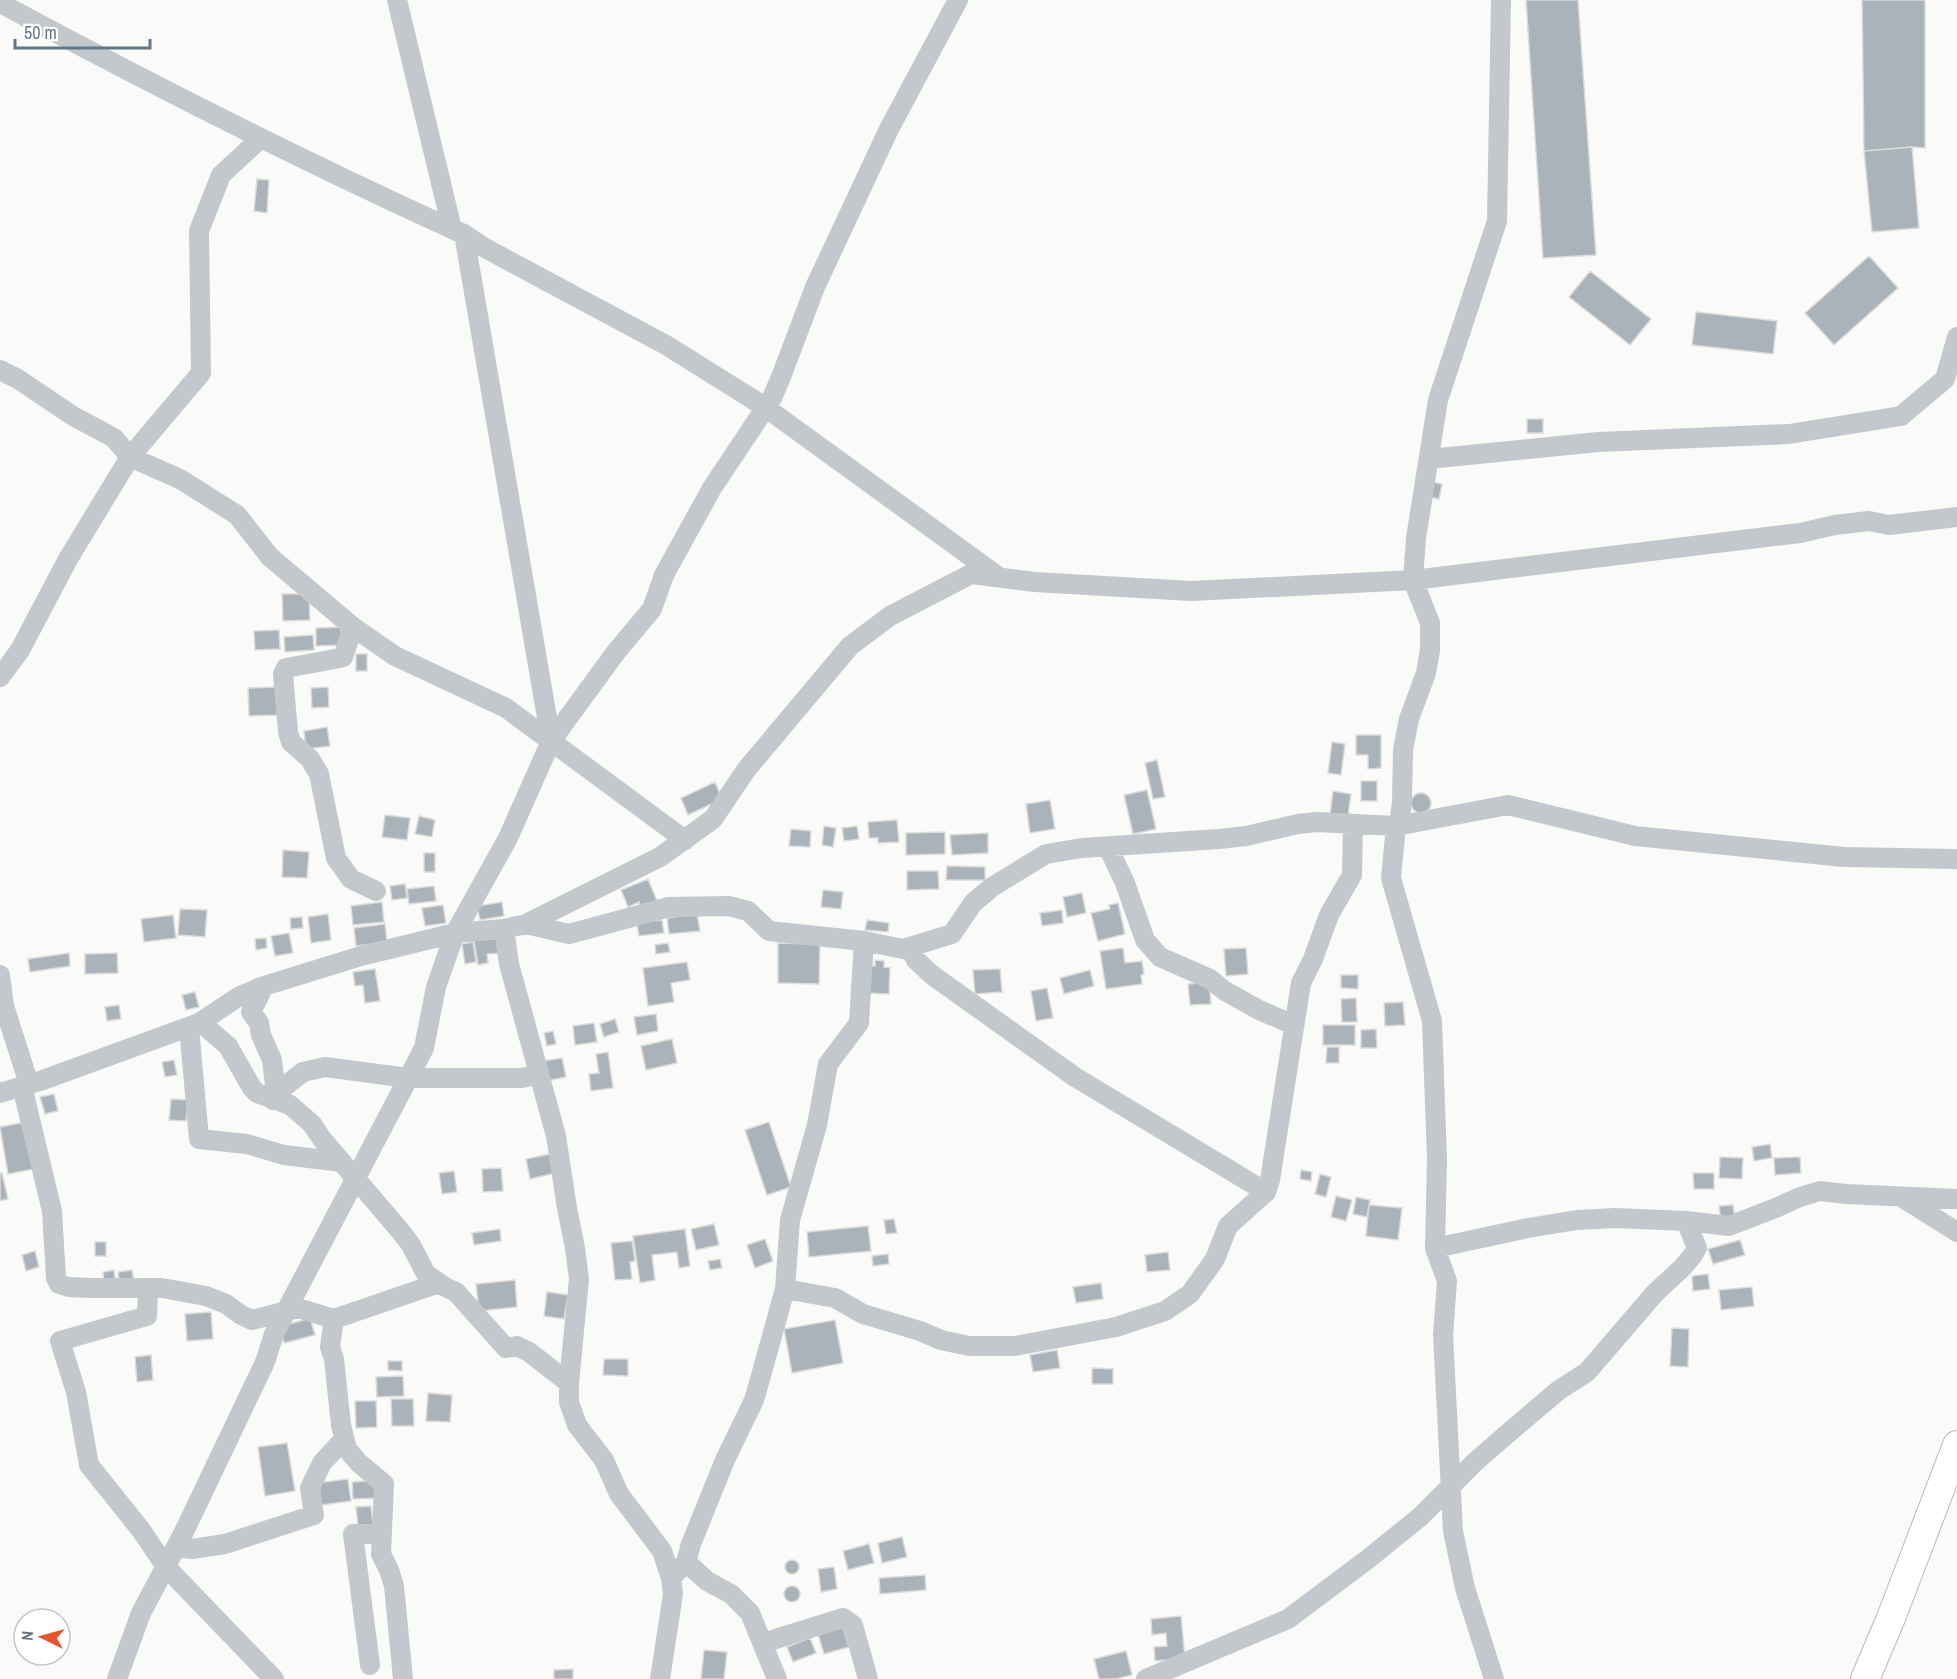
<svg xmlns="http://www.w3.org/2000/svg" width="1957" height="1679" font-family="'Archivo Narrow',sans-serif">
<rect width="100%" height="100%" fill="#fafaf8"/>
<!-- building -->
<path fill="#aab3b9" stroke="#dcdcda" stroke-width="1.5" d="M1526,0H1578L1596,255L1543,258Z
M1862,0H1925V148L1912,147L1864,151Z
M1912,147L1919,228L1872,232L1864,151Z
M257,179L269,180L267,213L254,211Z
M1869,256L1898,288L1834,345L1805,313Z
M1590,271L1651,319L1630,345L1569,297Z
M1696,312L1777,321L1773,354L1692,345Z
M1527,419H1543V433H1527Z
M1432,482L1442,484L1439,499L1429,497Z
M282,594H309L310,620L283,621Z
M341,627V645L316,646V628Z
M279,630L280,649L255,650L254,631Z
M313,635L314,650L285,652L284,637Z
M356,654H367V671H356Z
M276,687L277,715L249,716L248,688Z
M328,687L329,707L312,708L311,688Z
M327,727L330,746L306,749L304,731Z
M1356,735H1381V768L1368,769V755H1356Z
M1332,742L1345,744L1341,775L1328,773Z
M1157,760L1165,797L1153,799L1145,763Z
M1361,781H1377V801H1361Z
M715,782L722,799L688,815L681,798Z
M1147,790L1156,829L1133,834L1124,795Z
M1333,791L1351,794L1348,816L1330,814Z
M1411 803a10 10 0 1 1 20 0a10 10 0 1 1-20 0Z
M1050,800L1055,829L1030,833L1026,804Z
M385,815L410,818L407,840L382,837Z
M419,816L435,820L432,837L415,834Z
M897,820L899,842L878,843V838H869L868,822Z
M824,826L836,828L833,847L822,845Z
M857,826L859,839L844,841L842,828Z
M791,829L811,831L810,847L789,846Z
M945,832V854L906,855V833Z
M988,833V853L952,855L950,835Z
M283,850L309,852L307,878L282,877Z
M424,853H435V872H424Z
M947,866L985,867V880H946Z
M907,871H938L939,889L907,890Z
M648,879L657,901L641,907L639,902L628,907L621,890Z
M405,884L407,898L392,900L390,886Z
M434,886L436,901L409,904L407,889Z
M823,890L843,892L841,909L821,907Z
M1082,893L1086,913L1067,917L1063,897Z
M382,902L384,922L353,925L351,906Z
M502,902L504,916L480,920L477,906Z
M1118,903L1125,934L1098,941L1091,913L1110,909L1109,905Z
M443,905L446,923L425,926L422,908Z
M180,909L207,910L205,937L178,935Z
M1062,910L1063,923L1042,926L1040,913Z
M328,914L331,940L311,943L308,917Z
M697,914L700,931L669,934L667,918Z
M173,915L176,938L144,942L141,919Z
M302,917L303,928L291,929L290,918Z
M662,920L664,933L639,936L637,923Z
M867,920L889,923L888,932L865,930Z
M385,924L387,942L356,946L354,928Z
M289,933L293,953L275,956L271,936Z
M500,936L502,953L487,954L488,963L478,965L474,940Z
M266,938L267,948L256,950L255,939Z
M473,942L476,962L465,964L462,944Z
M668,943L670,952L656,954L655,945Z
M778,943L820,944L819,984L778,983Z
M1123,948L1125,963L1142,961L1144,974L1141,975L1142,984L1106,989L1100,951Z
M1246,948L1248,974L1226,976L1224,949Z
M69,953L70,966L30,972L28,959Z
M117,953L118,973L85,974V954Z
M875,960L884,961V967L890,968L889,994L867,993L868,966H875Z
M687,962L690,980L671,983L674,1002L648,1006L643,968Z
M375,969L380,1001L365,1003L363,985L355,986L353,972Z
M1000,969L1002,992L975,994L973,970Z
M1090,970L1094,986L1064,994L1060,978Z
M1341,975H1358V989L1341,988Z
M1209,982L1211,1004L1190,1005L1188,984Z
M1047,988L1053,1018L1036,1021L1031,991Z
M195,992L199,1007L186,1010L182,995Z
M1356,998L1357,1022H1342L1341,999Z
M1403,1002L1405,1025L1385,1026L1384,1003Z
M119,1005L121,1019L107,1021L105,1007Z
M656,1014L658,1031L637,1035L634,1017Z
M615,1019L619,1032L604,1037L600,1024Z
M594,1023L597,1042L575,1045L573,1026Z
M1323,1025H1355V1045H1323Z
M1376,1029L1377,1048H1361V1030Z
M553,1031L556,1044L547,1046L544,1033Z
M672,1039L677,1063L646,1070L641,1046Z
M1327,1047H1339V1063H1326Z
M608,1052L613,1088L591,1091L589,1074L599,1073L596,1054Z
M562,1058L566,1077L546,1081L543,1061Z
M174,1060L177,1075L165,1077L162,1062Z
M54,1094L58,1111L45,1114L40,1097Z
M171,1099L188,1100L186,1121L169,1120Z
M26,1122L34,1169L8,1174L0,1127Z
M769,1122L791,1187L767,1195L745,1130Z
M1770,1144L1772,1158L1754,1161L1752,1147Z
M550,1154L555,1173L530,1179L526,1159Z
M1720,1157L1743,1158L1742,1179L1719,1178Z
M1800,1157L1801,1173L1775,1175L1774,1158Z
M501,1168L503,1191L483,1192L482,1169Z
M1301,1170L1312,1172L1311,1181L1300,1179Z
M454,1171L457,1192L442,1194L439,1173Z
M0,1173H2L8,1199L0,1201Z
M1693,1173H1714V1189H1694Z
M1320,1174L1331,1177L1326,1197L1315,1194Z
M1336,1196L1352,1200L1346,1221L1331,1217Z
M1356,1197L1370,1200L1367,1217L1353,1214Z
M1369,1205L1402,1208L1398,1240L1366,1236Z
M1733,1205L1735,1219L1721,1221L1719,1206Z
M894,1219L897,1233L886,1234L884,1220Z
M714,1224L719,1245L696,1250L691,1229Z
M868,1226L871,1251L809,1257L807,1232Z
M500,1229L501,1241L474,1245L472,1233Z
M685,1229L690,1266L679,1268L677,1252L652,1255L655,1280L640,1283L633,1236Z
M765,1239L773,1261L755,1268L747,1245Z
M1740,1240L1745,1255L1713,1264L1708,1249Z
M632,1241L635,1261L630,1262L632,1279L615,1280L611,1243Z
M95,1242H106V1256H95Z
M35,1251L39,1267L26,1271L22,1255Z
M1168,1252L1170,1270L1147,1272L1145,1255Z
M888,1254L889,1264L873,1266L872,1256Z
M720,1259L722,1268L710,1270L708,1261Z
M114,1270L116,1285L104,1286L103,1272Z
M132,1270L134,1283L119,1284L118,1272Z
M1708,1274L1710,1289L1693,1291L1692,1276Z
M515,1280L517,1307L479,1311L476,1284Z
M1101,1283L1103,1299L1076,1303L1073,1287Z
M1752,1287L1754,1306L1721,1310L1719,1290Z
M547,1292L568,1295L564,1319L544,1316Z
M211,1312L213,1339L187,1341L185,1314Z
M310,1318L315,1335L284,1343L280,1327Z
M835,1320L843,1363L792,1373L784,1329Z
M1672,1328L1689,1329L1688,1367L1670,1366Z
M1057,1350L1060,1368L1033,1372L1030,1355Z
M151,1355L153,1380L137,1382L135,1357Z
M604,1359H628V1376L603,1375Z
M388,1361H402V1371L388,1370Z
M1092,1368L1113,1369V1384H1092Z
M403,1376L404,1396L377,1397L376,1377Z
M428,1393L452,1395L450,1422L426,1421Z
M391,1399H413L414,1426H392Z
M355,1401H376L377,1427L356,1428Z
M287,1443L295,1491L265,1496L258,1447Z
M348,1479L351,1501L321,1505L318,1483Z
M378,1480L379,1498L353,1499L352,1482Z
M371,1506L373,1525L358,1526L356,1507Z
M902,1537L907,1557L882,1563L878,1543Z
M869,1544L874,1563L848,1570L843,1551Z
M785 1567a7 7 0 1 1 14 0a7 7 0 1 1-14 0Z
M834,1567L837,1589L821,1592L818,1569Z
M925,1575L926,1590L880,1594L879,1578Z
M784 1594a8 8 0 1 1 16 0a8 8 0 1 1-16 0Z
M1181,1616L1185,1658L1155,1661L1154,1647L1167,1646L1166,1633L1152,1635L1151,1619Z
M843,1627L849,1647L824,1654L818,1634Z
M810,1638L816,1653L793,1662L787,1647Z
M704,1650L727,1652L724,1679H701Z
M1126,1651L1132,1675L1116,1679H1099L1094,1659Z
M573,1669V1679H554V1670Z"/>
<g fill="none" stroke-linecap="round" stroke-linejoin="round">
<defs>
<path id="secondary" d="M1865,1679L1891,1618L1957,1445"/>
</defs>
<!-- secondary casing -->
<use href="#secondary" stroke="#b3babf" stroke-width="30"/>
<!-- street -->
<path stroke="#c3c8cc" stroke-width="20" d="M397,0L452,229L464,234L551,741
M0,3C148,83 299,159 452,229
M464,234L485,248L666,345L765,407L999,577
M0,370L18,379L73,416L114,438L130,457L180,479L237,515L270,557L353,627L395,656L506,708L685,840
M1429,459L1598,442L1789,434L1901,416L1945,379L1957,337
M353,627L343,657L340,658L286,668L283,674L288,732L291,742L310,759L319,774L336,858L351,879L376,891
M0,677L20,650L68,559L130,457L201,373L199,231L221,175L261,138
M1108,847L1125,883L1145,940L1160,957L1210,979L1225,991L1259,1010L1294,1025
M526,924L569,934L669,907L729,906L748,911L769,931L864,941L903,949L952,934L973,903L992,887L1046,854L1082,848L1219,839L1246,836L1298,824L1317,822L1396,826L1508,805L1635,836L1844,857L1957,859
M504,929L509,964L556,1136L567,1208L575,1248L579,1279L569,1383V1402L577,1425L604,1460L619,1494L662,1551L671,1578L673,1594L660,1679
M909,947L916,960L932,975L1075,1077L1266,1192
M0,975L4,1006L29,1084
M264,986L251,1012L259,1023L261,1035L272,1060L276,1093
M199,1023L206,1027L228,1046L252,1088L257,1093L290,1105L312,1124L322,1139L402,1233L411,1245L426,1274L445,1287L456,1292L506,1348L517,1346L529,1352L569,1383
M189,1027L199,1139L247,1144L284,1155L342,1162
M22,1086L52,1211L56,1278L59,1284L69,1287L90,1288H162L206,1296L226,1304L241,1315L252,1320L298,1308L334,1319L330,1347L334,1359L341,1425L347,1449L359,1463L384,1484L381,1554L389,1570L394,1586L403,1679
M0,1093L40,1081L199,1023L238,997L264,986L361,956L455,933L504,929L526,924L660,857L713,819L746,770L850,646L890,616L971,574L1035,582L1191,591L1295,586L1413,580L1800,533L1835,525L1869,521L1889,525L1957,517
M273,1100L276,1093L303,1072L325,1067L408,1078H522L539,1074
M1903,1198L1957,1232
M1435,1248L1528,1228L1577,1220L1615,1218L1686,1221L1729,1226L1778,1207L1800,1197L1820,1191L1846,1194L1957,1199
M148,1288L147,1316L60,1341L76,1392L89,1465L141,1530L166,1567L274,1679
M785,1289L835,1298L863,1314L920,1331L941,1340L969,1346H1015L1116,1327L1165,1311L1190,1294L1215,1259L1228,1226L1266,1192L1270,1180L1301,983L1313,959L1329,915L1352,875L1353,824
M334,1319L439,1283
M176,1547L192,1549L225,1544L314,1515L310,1488L322,1463L344,1439
M686,1562L707,1581L731,1594L750,1613L777,1679
M671,1578L686,1562L691,1544L725,1460L754,1400L757,1390L785,1289L790,1220L817,1125L828,1064L859,1023L864,941
M763,1643L843,1618L853,1625L868,1679
M370,1665L353,1534H382
M117,1679L141,1613L183,1534L265,1362L274,1334L424,1048L436,987L455,933L508,838L551,741L616,652L652,609L664,575L712,488L772,398L781,377L815,287L889,129L958,0
M1146,1679L1288,1619L1368,1559L1420,1517L1475,1462L1513,1429L1559,1390L1587,1372L1655,1293L1682,1268L1693,1255L1697,1248L1686,1221
M1494,1679L1465,1588L1453,1531L1443,1335L1447,1281L1435,1248L1437,1159L1432,1021L1391,878L1396,826L1400,818L1402,802L1403,750L1409,719L1426,673L1430,650V623L1413,580L1416,538L1438,400L1497,221L1501,0"/>
<!-- secondary -->
<use href="#secondary" stroke="#fff" stroke-width="28"/>
</g>
<!-- north arrow -->
<g transform="translate(42 1637) rotate(275)"><circle r="28" fill="#ffffff" stroke="#c1c8cd" stroke-width="1.5"/>
<path d="M0-4.5L10 22L0 15L-10 22Z" fill="#e4572e"/>
<text y="-9" font-size="16" font-weight="bold" text-anchor="middle" fill="#657683">N</text>
</g>
<!-- scale -->
<path d="M15 39v9h135v-9" fill="none" stroke="#657683" stroke-width="3"/>
<text x="24" y="39" font-size="18" fill="#657683" stroke="#ffffff" stroke-width="4.5" paint-order="stroke">50 m</text>
</svg>
